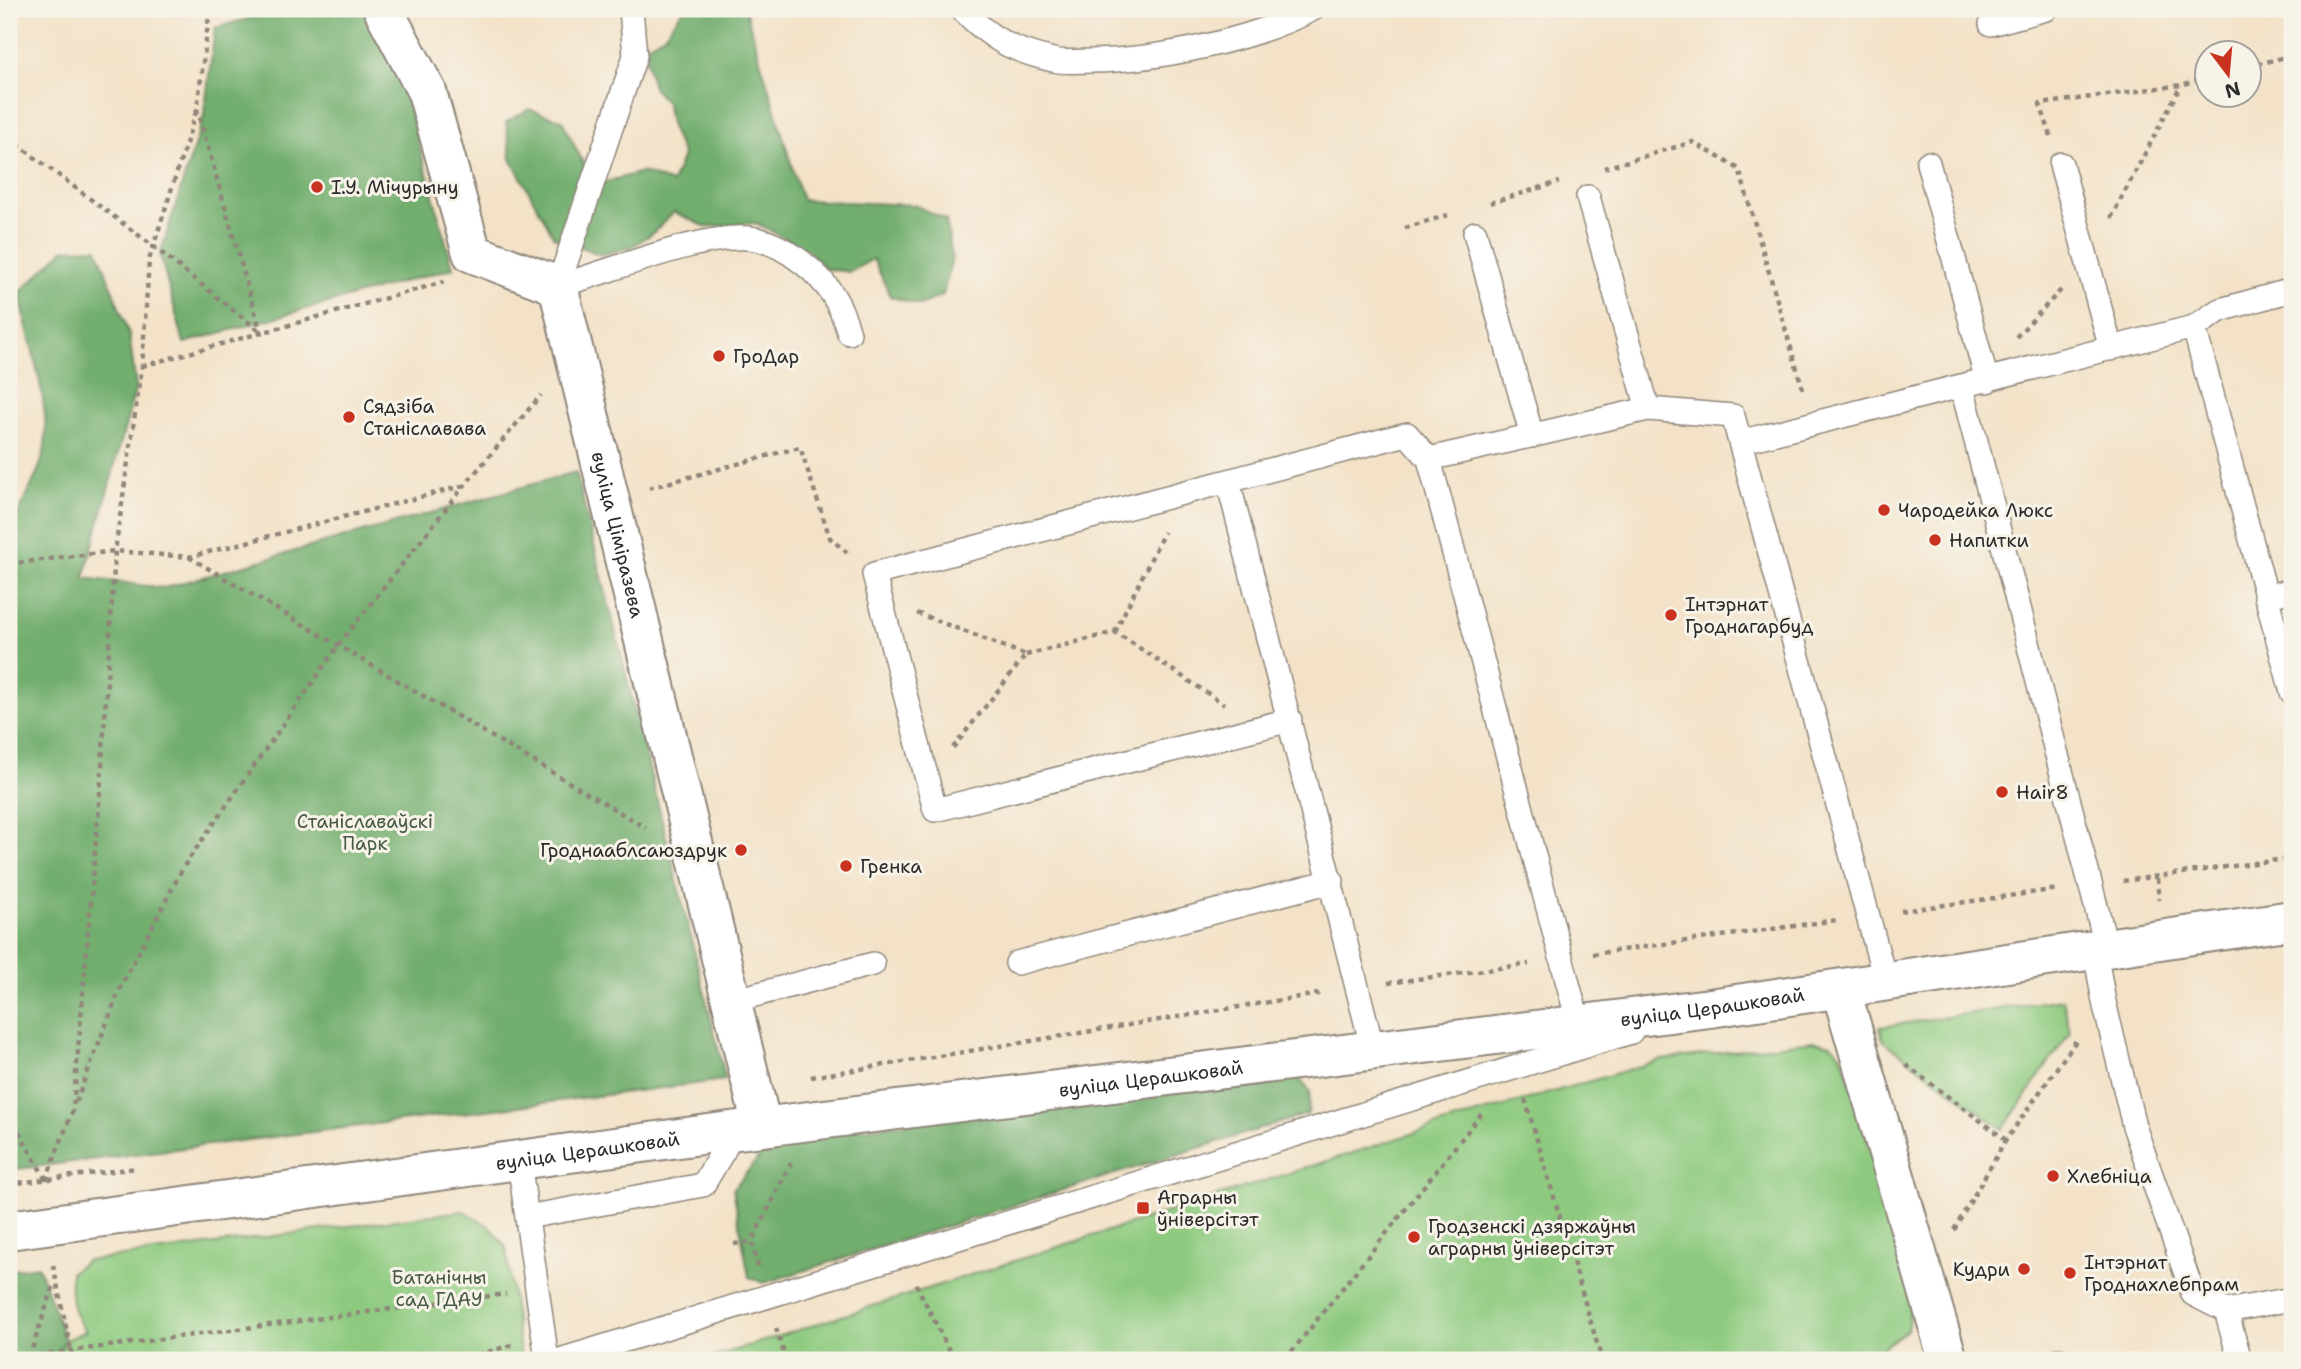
<svg xmlns="http://www.w3.org/2000/svg" width="2301" height="1369" font-family="'Shantell Sans',sans-serif">
<rect width="100%" height="100%" fill="#f7f3e8"/>
<filter id="ink" filterUnits="userSpaceOnUse"><feTurbulence type="fractalNoise" baseFrequency=".0143" numOctaves="2"/><feDisplacementMap in="SourceGraphic" scale="14" xChannelSelector="R" yChannelSelector="G"/><feConvolveMatrix kernelMatrix="1 2 1 2 8 2 1 2 1" color-interpolation-filters="sRGB"/></filter>
<filter id="wash" filterUnits="userSpaceOnUse"><feTurbulence type="fractalNoise" baseFrequency=".00686" numOctaves="4" result="noise"/><feDisplacementMap in="SourceGraphic" scale="28" xChannelSelector="R" yChannelSelector="G"/><feGaussianBlur stdDeviation="1.57" result="paint"/><feColorMatrix in="noise" values="0 0 0 0 0 0 0 0 0 0 0 0 0 0 0 0 0 1.4 0 .05"/><feComposite in="paint" operator="in"/></filter>
<g filter="url(#wash)">
<rect width="100%" height="100%" fill="#f3e2c8"/>
<!-- green -->
<path fill="#8dca7f" stroke="#5c7a55" stroke-width="2" d="M2063,999L2070,1032L2003,1129L1883,1041L1880,1027Z
M1813,1041L1831,1044L1842,1056L1913,1290L1907,1330L1866,1360H704L1446,1123L1662,1060Z
M463,1211L489,1226L506,1247L521,1360H54L65,1340L86,1331C70,1312 70,1296 71,1272L86,1261Z"/>
<!-- forest -->
<path fill="#72ae6e" stroke="#4e6c4c" stroke-width="2" d="M282,9H362L404,90L453,268L184,343L160,255L204,115L215,28Z
M684,9H745L802,200L914,205L946,220L952,258L943,295L920,305L891,297L873,259L850,272L826,269L809,251L756,223L706,227L674,212L653,233L631,247L601,255L554,237L511,159L506,122L529,109L562,120L594,185L642,172L672,183L683,156L670,124L667,104L653,87L643,47L663,36Z
M97,248L129,334L136,387L84,578L164,588L576,472L726,1080L9,1170V527L15,521C23,501 43,467 45,446C50,397 27,341 20,292L65,249Z
M1295,1074L1310,1091L1308,1114L764,1283L749,1277L733,1189L773,1140Z
M38,1266L65,1340L54,1360H9V1270Z"/>
</g>
<g filter="url(#ink)">
<g fill="none" stroke-linecap="round" stroke-linejoin="round">
<defs>
<path id="service" d="M962,9C990,39 1013,51 1053,60C1065,63 1079,61 1091,61C1159,60 1253,40 1313,9
M1991,24L2046,9
M1928,163L1987,381
M2061,164L2111,349
M1588,197L1648,409
M1475,233L1532,436
M558,286C607,273 709,230 756,239C775,243 789,252 803,263C829,284 840,302 849,333
M558,286L635,56L631,9
M2194,327L2220,310L2292,290
M1962,387L2107,949
M1228,481L1373,1050
M2266,597L2292,590
M1290,720L935,810L874,574L1407,434L1429,459
M2095,951L2104,1002L2134,1126L2193,1294L2226,1311L2240,1360
M1017,963L1332,881
M1886,983L1740,442L2194,327L2292,692
M732,1001L873,964
M1579,1025L1429,459L1648,409L1733,416L1740,442
M519,1161L547,1360
M527,1217L703,1185L725,1148L730,1131
M2226,1311L2292,1299
M560,1360L1631,1032
M2058,1360H2060"/>
<g id="minor">
<path id="s1" d="M383,9L427,92L472,253L558,286L762,1127"/>
<path d="M1841,990L1948,1360"/>
</g>
<g id="tertiary">
<path id="s2" d="M9,1230L730,1131L1710,1008L2292,920"/>
</g>
</defs>
<!-- service casing -->
<use href="#service" stroke="#8f867a" stroke-width="26"/>
<!-- minor casing -->
<use href="#minor" stroke="#8f867a" stroke-width="42"/>
<!-- tertiary casing -->
<use href="#tertiary" stroke="#8f867a" stroke-width="42"/>
<!-- path -->
<path stroke="#8f867a" stroke-width="4.5" stroke-dasharray="5 5" stroke-linecap="butt" d="M210,9L197,109L261,333
M2248,67L2292,55
M2051,136L2040,104L2181,85L2206,78
M9,138L153,246L261,332
M1604,168L1693,142L1739,169L1804,393
M1490,203L1559,182
M2111,218L2181,85
M1405,228L1448,215
M2016,337L2061,290
M142,366L444,282
M649,488L800,447L830,538L850,555
M9,553L13,563
M189,557L646,828
M9,564L115,551L189,557L463,486
M917,613L1026,655L952,749
M1115,632L1164,532
M1026,655L1115,632L1224,704
M2157,878L2159,900
M2123,881L2292,858
M1901,911L2059,889
M1593,954L1837,920
M1388,983L1529,964
M1906,1065L2006,1140
M811,1077L1324,993
M1525,1099L1602,1360
M76,1102L121,986L184,866L343,639L464,486L541,395
M9,1114L46,1180
M46,1180L73,1110L101,781L115,551L142,366L149,260L197,109
M9,1184L137,1168
M1954,1230L2006,1140L2078,1038
M734,1244L752,1241
M53,1265L73,1360
M758,1267L752,1241L791,1163
M916,1284L954,1360
M776,1328L786,1360
M29,1358L54,1284
M9,1359L506,1294
M459,1360L512,1345
M1285,1360L1483,1112"/>
<!-- service -->
<use href="#service" stroke="#fff" stroke-width="23"/>
<!-- minor -->
<use href="#minor" stroke="#fff" stroke-width="38"/>
<!-- tertiary -->
<use href="#tertiary" stroke="#fff" stroke-width="38"/>
</g>
</g>
<!-- markers -->
<g fill="#c8321e" stroke="#f7f3e8" stroke-width="2.5">
<circle cx="317" cy="187" r="7"/>
<circle cx="719" cy="356" r="7"/>
<circle cx="349" cy="417" r="7"/>
<circle cx="1884" cy="510" r="7"/>
<circle cx="1935" cy="540" r="7"/>
<circle cx="1671" cy="615" r="7"/>
<circle cx="2002" cy="792" r="7"/>
<circle cx="741" cy="850" r="7"/>
<circle cx="846" cy="866" r="7"/>
<circle cx="2053" cy="1176" r="7"/>
<rect x="1136" y="1201" width="14" height="14" rx="3.5"/>
<circle cx="1414" cy="1237" r="7"/>
<circle cx="2024" cy="1269" r="7"/>
<circle cx="2070" cy="1273" r="7"/>
</g>
<g text-anchor="middle" stroke-width="6" stroke-linejoin="round" paint-order="stroke">
<!-- poi labels -->
<g font-size="19" fill="#2b2b2b" stroke="#f7f3e8" text-anchor="start">
<text x="331" y="194">І.У. Мічурыну</text>
<text x="733" y="363">ГроДар</text>
<text x="363" y="413">Сядзіба<tspan x="363" dy="22">Станіславава</tspan></text>
<text x="1898" y="517">Чародейка Люкс</text>
<text x="1949" y="547">Напитки</text>
<text x="1685" y="611">Інтэрнат<tspan x="1685" dy="22">Гроднагарбуд</tspan></text>
<text x="2016" y="799">Hair8</text>
<text x="727" y="857" text-anchor="end">Гроднааблсаюздрук</text>
<text x="860" y="873">Гренка</text>
<text x="2067" y="1183">Хлебніца</text>
<text x="1157" y="1204">Аграрны<tspan x="1157" dy="22">ўніверсітэт</tspan></text>
<text x="1428" y="1233">Гродзенскі дзяржаўны<tspan x="1428" dy="22">аграрны ўніверсітэт</tspan></text>
<text x="2084" y="1269">Інтэрнат<tspan x="2084" dy="22">Гроднахлебпрам</tspan></text>
<text x="2010" y="1276" text-anchor="end">Кудри</text>
</g>
<!-- street labels -->
<g font-size="19" fill="#2b2b2b" stroke="#f7f3e8">
<text dy="7" stroke="none"><textPath href="#s1" startOffset="609">вуліца Ціміразева</textPath></text>
<text dy="7" stroke="none"><textPath href="#s2" startOffset="1718">вуліца Церашковай</textPath></text>
<text dy="7" stroke="none"><textPath href="#s2" startOffset="1152">вуліца Церашковай</textPath></text>
<text dy="7" stroke="none"><textPath href="#s2" startOffset="584">вуліца Церашковай</textPath></text>
</g>
<!-- park labels -->
<g font-size="19" fill="#485b44" stroke="#f7f3e8">
<text x="365" y="828">Станіславаўскі<tspan x="365" dy="22">Парк</tspan></text>
<text x="439" y="1284">Батанічны<tspan x="439" dy="22">сад ГДАУ</tspan></text>
</g>
</g>
<!-- margin -->
<rect width="2301" height="1369" fill="none" stroke="#f7f3e8" stroke-width="35"/>
<!-- north arrow -->
<g transform="translate(2228 74) rotate(164)"><circle r="33" fill="#f7f3e8" stroke="#a5a39c" stroke-width="2"/>
<path d="M0-5L12 26L0 18L-12 26Z" fill="#c8321e"/>
<text y="-10" font-size="19" font-weight="bold" text-anchor="middle" fill="#2b2b2b">N</text>
</g>
</svg>
